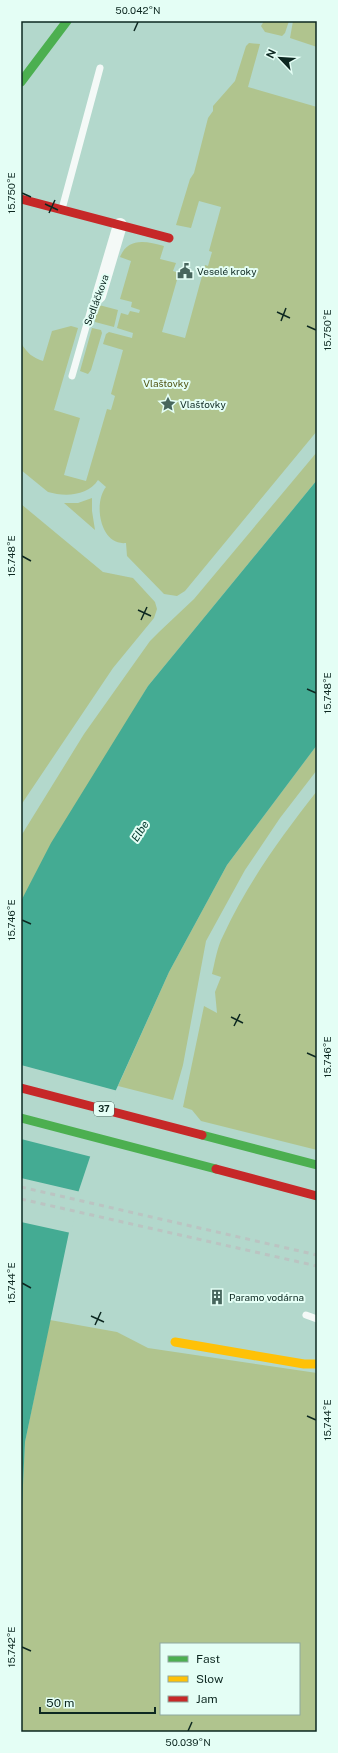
<svg xmlns="http://www.w3.org/2000/svg" width="338" height="1753" font-family="'Public Sans',sans-serif">
<rect width="100%" height="100%" fill="#b3d8cc"/>
<!-- green -->
<path fill="#b0c48e" fill-rule="evenodd" d="M264,21H289L285,33L282,36L265,32L261,26Z
M293,21H317V47L290,38Z
M249,43L260,44L248,87L317,107V431L185,591L177,596L164,594L127,556L126,543C100,546 93,503 106,487L98,480C88,496 65,497 48,492L21,470V343C27,353 33,358 43,361L52,331L71,326L78,328L54,410L80,418L64,475L86,481L107,409L111,410L115,396L111,394L123,350L103,344L106,334L109,332L132,338L133,333L117,328L121,313L128,315L130,311L139,313L140,310L131,307L132,302L120,299L131,261L120,257C128,237 146,241 164,246L160,259L176,263L173,271L179,273L162,332L185,338L205,265L208,266L212,252L209,251L221,207L199,201L191,228L176,225L190,179L194,173L208,118L213,111V106L235,81L246,46Z
M99,305L118,310L114,327L95,322V319Z
M92,328L101,330L102,333L91,370L88,374L80,371Z
M317,452V480L148,686L21,901V836L84,734L150,641L159,632L194,599Z
M92,498V511L95,530L64,503H78Z
M21,504L103,572L133,578L155,602L157,609L154,618L113,668L21,805Z
M317,745V770L280,818L245,870L206,941L183,1065L173,1100L118,1086L169,972L227,865Z
M317,791V1150L201,1121L192,1110L183,1107L204,1006L217,1013L215,992L221,977L212,974C215,962 217,947 223,936C248,882 281,837 317,791Z
M50,1320L117,1332L148,1348L317,1373V1732H21V1527L25,1442ZM161,1644H299V1714H161Z"/>
<!-- water -->
<path fill="#44ab93" d="M317,480V745L227,865L169,972L102,1121L76,1199L25,1442L21,1527V901L51,843L148,686Z"/>
<!-- pier -->
<path fill="#b3d8cc" d="M21,1065L118,1091L104,1122L92,1157L21,1139Z
M21,1178L81,1192L71,1233L21,1222Z"/>
<g fill="none" stroke-linecap="round" stroke-linejoin="round">
<!-- lane -->
<path stroke="#f4f9f7" stroke-width="7" d="M62,209L100,68
M72,376L92,306L99,296
M306,1315L317,1319"/>
<!-- street -->
<path stroke="#f4f9f7" stroke-width="14" d="M99,296L120,225"/>
<!-- fast -->
<path stroke="#4caf50" stroke-width="9" d="M21,82L67,21
M21,1118L216,1169
M202,1135L317,1165"/>
<!-- slow -->
<path stroke="#ffc107" stroke-width="9" d="M175,1342L304,1364H317"/>
<!-- jam -->
<path stroke="#c62828" stroke-width="9" d="M21,199L169,238
M21,1088L202,1135
M216,1169L317,1196"/>
<!-- rail -->
<path stroke="#bbc4c2" stroke-width="3" stroke-dasharray="5 5" stroke-linecap="butt" d="M21,1187L317,1255
M21,1199L317,1266"/>
</g>
<!-- ticks -->
<path fill="none" stroke="#0d2821" stroke-width="1.5" d="M134,31L138,22M22,193L31,197M45,204L58,210M49,213L55,200M277,312L290,318M281,321L286,308M307,326L316,330M22,556L31,561M138,610L151,616M141,620L147,607M307,689L316,693M22,920L31,924M231,1017L243,1023M234,1026L240,1014M307,1053L316,1057M22,1283L31,1288M91,1316L104,1322M95,1325L101,1312M307,1416L316,1420M22,1647L31,1651M188,1731L192,1722"/>
<!-- icons -->
<defs>
<symbol id="civic-bare" viewBox="-9 -9 18 18"><path d="M-.6-6.5H3V-4.5H.6V-3L4-1V1h2V6H-6V1h2V-1L-.6-3ZM-1.2 2.5V6h2.4V2.5Z" fill="#47665d" stroke="#e4fef5" stroke-width="2.5" paint-order="stroke"/></symbol>
<symbol id="sight-bare" viewBox="-9 -9 18 18"><path d="M0-6L1.8-2.2L6-1.7L2.9 1.2L3.7 5.4L0 3.3L-3.7 5.4L-2.9 1.2L-6-1.7L-1.8-2.2Z" fill="#47665d" stroke="#e4fef5" stroke-width="2.5" paint-order="stroke"/></symbol>
<symbol id="building-bare" viewBox="-9 -9 18 18"><path d="M-4-6H4V6H1V3H-1V6H-4ZM-2.5-4.3h1.7v1.8h-1.7ZM.8-4.3h1.7v1.8H.8ZM-2.5-1h1.7V.8h-1.7ZM.8-1h1.7V.8H.8Z" fill="#47665d" stroke="#e4fef5" stroke-width="2.5" paint-order="stroke"/></symbol>
</defs>
<g fill-rule="evenodd">
<use href="#civic-bare" x="174" y="260" width="22" height="22"/>
<use href="#sight-bare" x="157" y="393" width="22" height="22"/>
<use href="#building-bare" x="206" y="1286" width="22" height="22"/>
</g>
<g text-anchor="middle" stroke-width="4" stroke-linejoin="round" paint-order="stroke">
<!-- shield labels -->
<rect fill="#e4fef5" stroke="#4e6861" stroke-width="1" x="94" y="1102" width="20" height="14" rx="3"/>
<g font-size="9" font-weight="bold" fill="#0d2821">
<text x="104" y="1112">37</text>
</g>
<!-- poi labels -->
<g font-size="10" fill="#0d2821" stroke="#e4fef5" text-anchor="start">
<text x="197" y="275">Veselé kroky</text>
<text x="180" y="408">Vlašťovky</text>
<text x="229" y="1301">Paramo vodárna</text>
</g>
<!-- street labels -->
<g font-size="10" fill="#0d2821" stroke="#e4fef5">
<text transform="translate(96 300) rotate(-70)" y="4">Sedláčkova</text>
</g>
<!-- park labels -->
<g font-size="10" fill="#505411" stroke="#e4fef5">
<text x="166" y="387">Vlaštovky</text>
</g>
<!-- water labels -->
<g font-size="11" font-style="italic" fill="#053a2e" stroke="#e4fef5">
<text transform="translate(140 831) rotate(-57)" y="4">Elbe</text>
</g>
</g>
<!-- border -->
<rect width="338" height="1753" fill="none" stroke="#e4fef5" stroke-width="44"/>
<!-- legend -->
<rect x="160" y="1643" width="140" height="72" fill="#e4fef5" stroke="#8ea8a0"/>
<rect x="168" y="1656" width="20" height="6" fill="#4caf50" stroke="#8ea8a0"/>
<text x="196" y="1663" font-size="12" fill="#0d2821">Fast</text>
<rect x="168" y="1676" width="20" height="6" fill="#ffc107" stroke="#8ea8a0"/>
<text x="196" y="1683" font-size="12" fill="#0d2821">Slow</text>
<rect x="168" y="1696" width="20" height="6" fill="#c62828" stroke="#8ea8a0"/>
<text x="196" y="1703" font-size="12" fill="#0d2821">Jam</text>
<!-- north arrow -->
<g transform="translate(280 58) rotate(295)" stroke="#e4fef5" stroke-width="3" paint-order="stroke">
<path d="M0-3L7 15L0 10L-7 15Z" fill="#0d2821"/>
<text y="-6" font-size="11" font-weight="bold" text-anchor="middle" fill="#0d2821">N</text>
</g>
<!-- scale -->
<path d="M40 1707v6h115v-6" fill="none" stroke="#0d2821" stroke-width="2"/>
<text x="46" y="1707" font-size="12" fill="#0d2821" stroke="#e4fef5" stroke-width="3" paint-order="stroke">50 m</text>
<rect x="22" y="22" width="294" height="1709" fill="none" stroke="#0d2821" stroke-width="1.5"/>
<g font-size="10" text-anchor="middle" fill="#0d2821">
<text x="138" y="14">50.042°N</text>
<text transform="translate(11 193) rotate(-90)" y="4">15.750°E</text>
<text transform="translate(327 330) rotate(-90)" y="4">15.750°E</text>
<text transform="translate(11 556) rotate(-90)" y="4">15.748°E</text>
<text transform="translate(327 693) rotate(-90)" y="4">15.748°E</text>
<text transform="translate(11 920) rotate(-90)" y="4">15.746°E</text>
<text transform="translate(327 1057) rotate(-90)" y="4">15.746°E</text>
<text transform="translate(11 1283) rotate(-90)" y="4">15.744°E</text>
<text transform="translate(327 1420) rotate(-90)" y="4">15.744°E</text>
<text transform="translate(11 1647) rotate(-90)" y="4">15.742°E</text>
<text x="188" y="1746">50.039°N</text>
</g>
</svg>
